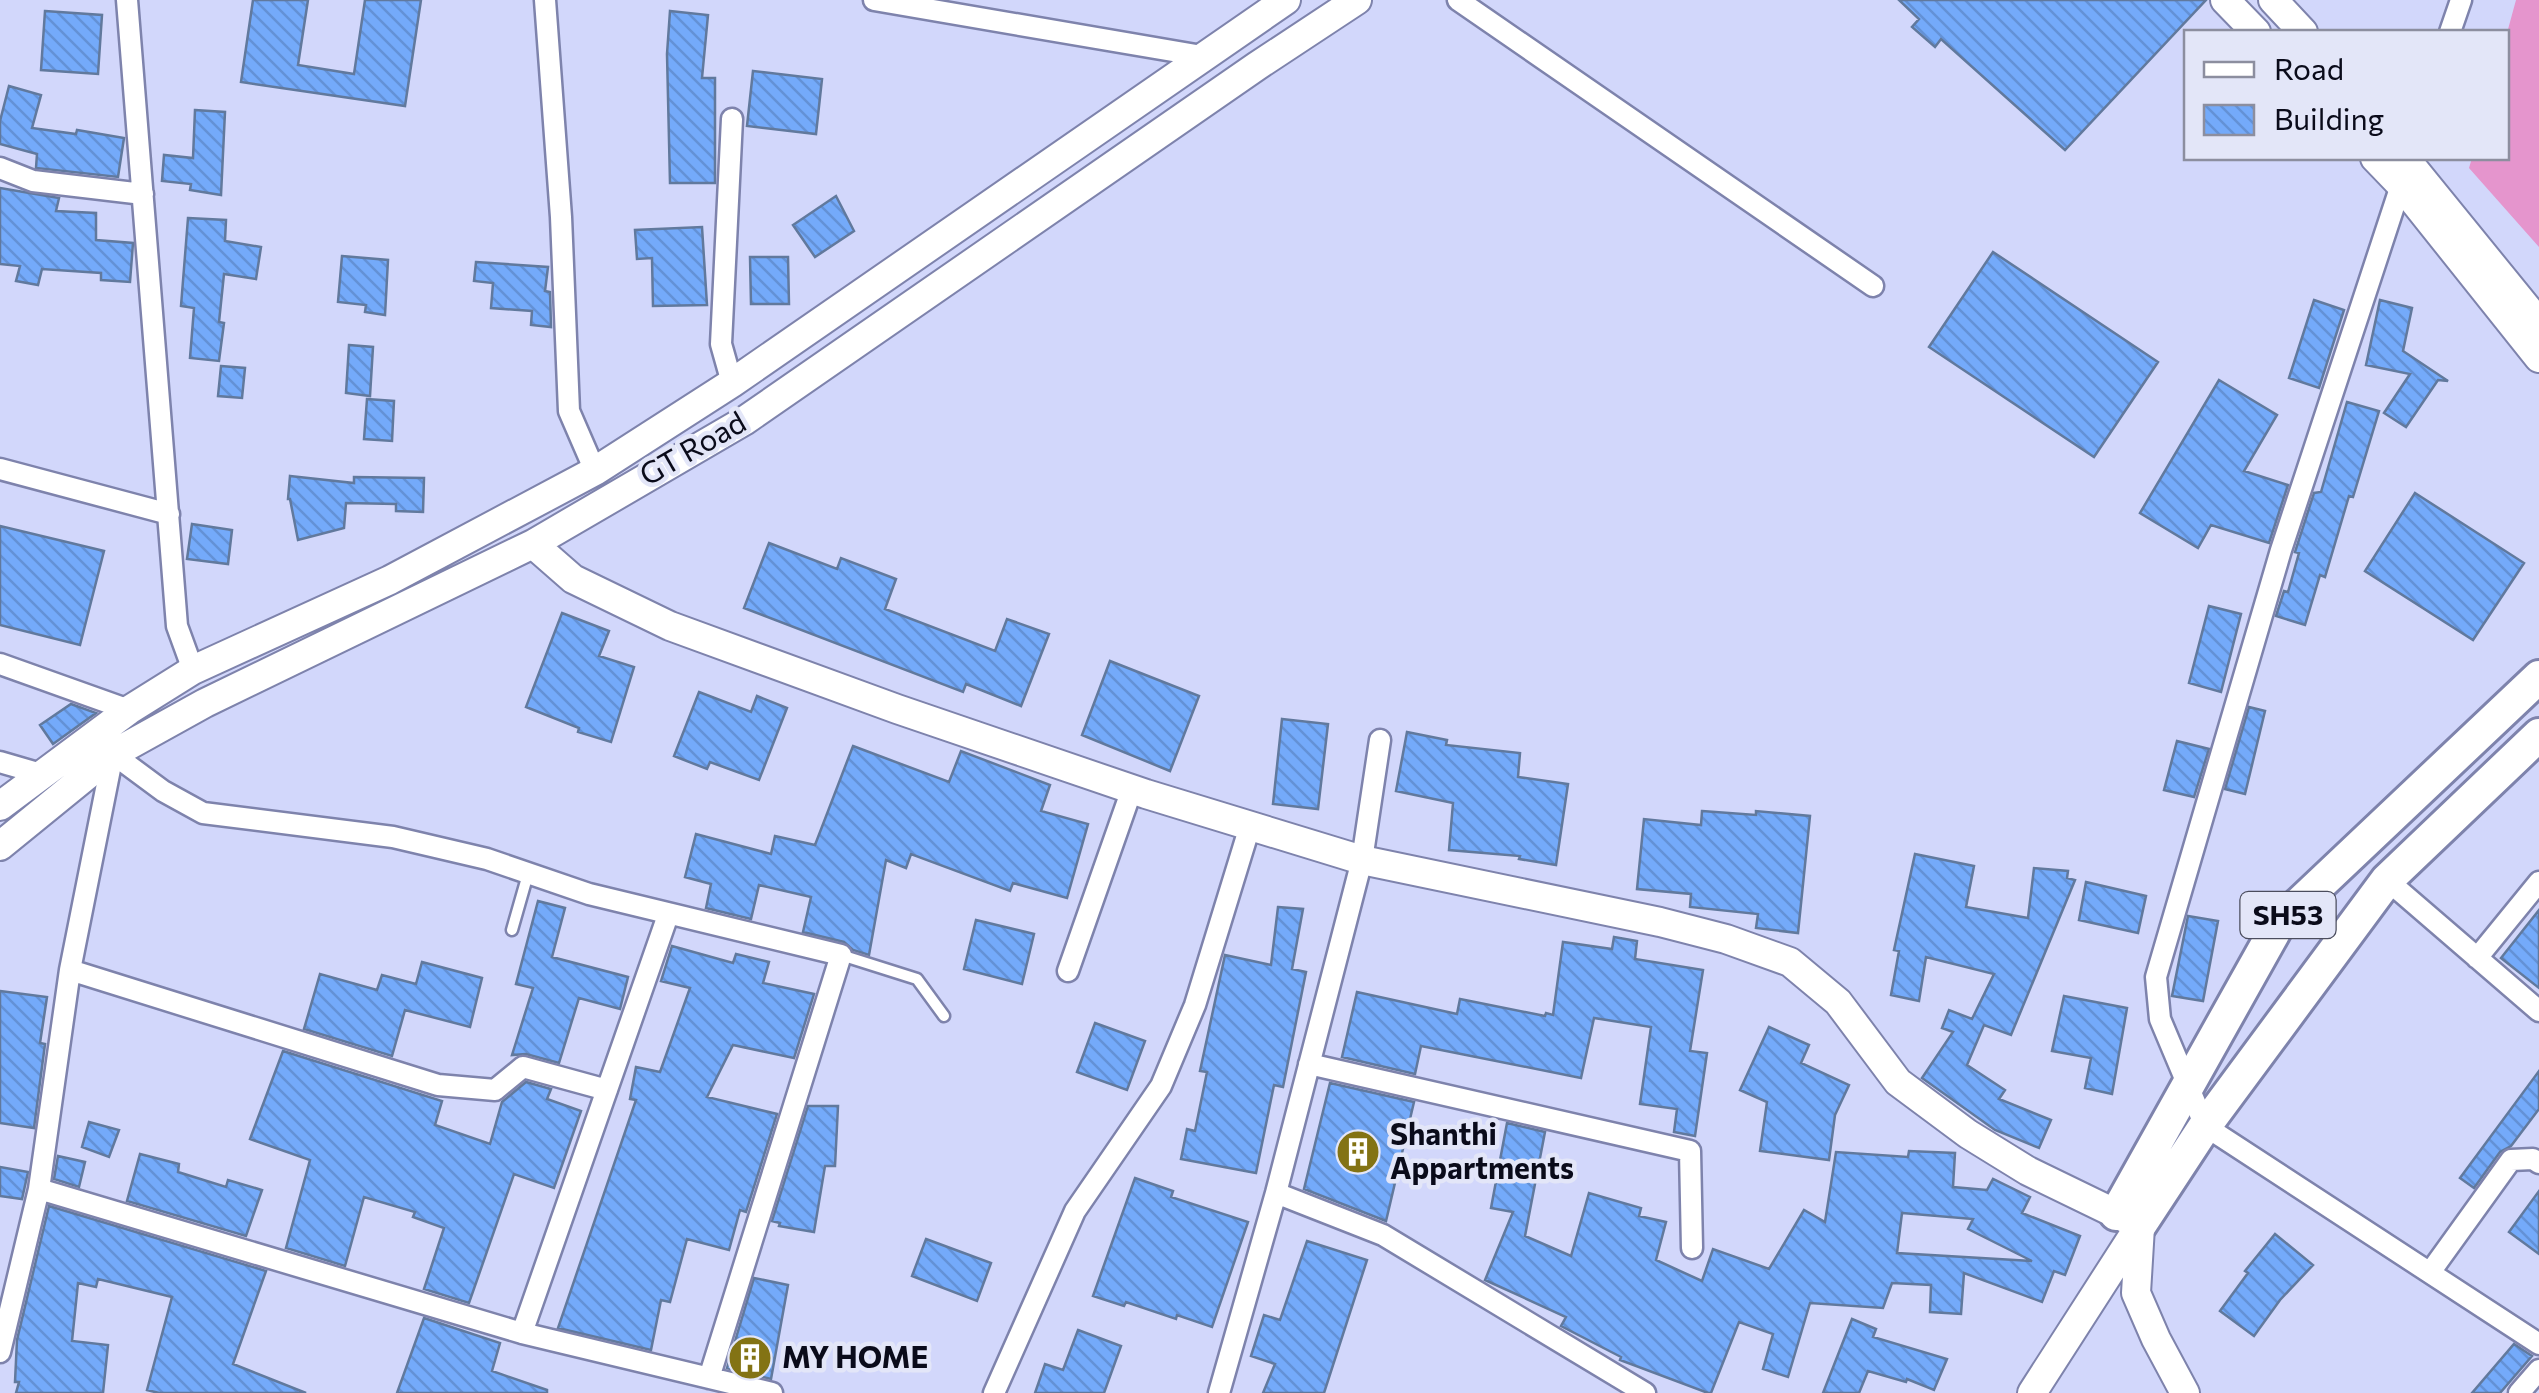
<svg xmlns="http://www.w3.org/2000/svg" width="2539" height="1393" font-family="Commissioner,sans-serif">
<defs>
<pattern id="building-back-hatch" width="6" height="6" patternUnits="userSpaceOnUse" patternTransform="scale(2.5)"><rect width="6" height="6" fill="#74aafa"/><path d="M-1 5l2 2M0 0l6 6M5-1l2 2" fill="none" stroke="#6391d6"/></pattern>
</defs>
<rect width="100%" height="100%" fill="#d2d7fb"/>
<!-- pitch -->
<path fill="#e595cd" d="M2516,0H2539V247L2469,168L2472,158H2506L2507,33Z"/>
<!-- building -->
<path fill="url(#building-back-hatch)" stroke="#61799d" stroke-width="2.5" fill-rule="evenodd" d="M253,0H308L298,65L354,74L365,0H421L405,106L241,82Z
M1899,0H2206L2065,150L1941,39L1935,47L1912,27L1919,19Z
M45,11L102,15L98,74L41,70Z
M670,11L708,15L702,78H715V183H670L667,54Z
M753,71L822,79L816,134L747,126Z
M9,86L41,95L32,128L76,134L77,130L124,138L118,177L36,168L37,154L0,144V121Z
M195,110L225,112L221,195L190,190L191,184L162,181L164,155L193,158Z
M0,188L59,198L56,211L96,213V240L133,243L130,282L101,280V273L42,269L38,285L16,281L20,266L0,264Z
M836,196L854,231L815,257L793,225Z
M188,218L226,220L225,241L261,247L256,279L224,274L219,322L224,323L219,361L190,358L194,308L181,306Z
M702,227L707,305L653,306L652,258L637,259L635,230Z
M1993,252L2158,362L2094,457L1929,347Z
M342,256L388,260L385,315L365,312L366,305L338,302Z
M750,257H788L789,304H751Z
M476,262L548,267L545,291L550,292L551,327L531,325L532,311L491,308L493,283L474,281Z
M2314,300L2344,310L2319,388L2289,378Z
M2380,300L2412,308L2403,351L2448,381L2438,380L2406,427L2384,413L2410,374L2366,365Z
M349,345L373,347L370,396L346,393Z
M221,366L245,368L242,398L218,396Z
M2219,380L2277,415L2244,471L2288,485L2269,543L2211,525L2198,548L2140,513Z
M367,399L394,401L392,441L364,439Z
M2347,402L2379,411L2353,497L2349,496L2325,577L2320,575L2305,625L2276,616L2284,591L2288,592L2299,553L2295,552L2314,493L2321,492Z
M290,476L354,483V477L424,478L423,512L396,511V504L346,503L344,528L298,540L290,499H288Z
M2415,493L2524,563L2473,640L2365,571Z
M192,524L232,530L228,564L187,559Z
M0,526L104,551L80,645L0,625Z
M769,543L837,569L841,558L896,579L885,609L995,651L1007,619L1049,634L1021,706L966,684L963,692L744,608Z
M2209,606L2241,614L2221,692L2189,683Z
M562,613L609,631L599,656L634,667L611,742L578,732L579,728L526,707Z
M1110,661L1199,696L1170,771L1082,735Z
M699,692L751,712L757,696L787,708L759,780L710,762L707,769L674,756Z
M71,704L96,713L53,744L40,725Z
M2249,707L2265,711L2245,794L2225,789Z
M1282,719L1328,724L1318,809L1273,804Z
M1407,732L1447,740L1446,745L1520,753L1518,777L1568,784L1556,865L1519,859L1520,856L1449,850L1453,803L1396,791Z
M2177,741L2209,749L2194,797L2164,790Z
M853,746L949,782L961,751L1050,785L1041,811L1088,824L1067,898L1013,883L1010,891L911,854L906,868L886,860L869,955L853,950L844,942L803,932L811,897L759,885L751,919L706,908L711,884L685,877L696,834L771,854L775,836L815,845Z
M1702,811L1756,815V811L1810,816L1798,933L1756,928L1758,914L1690,907L1691,894L1637,889L1644,819L1701,825Z
M1915,854L1974,866L1966,907L2028,918L2034,868L2068,871L2067,878L2075,880L2011,1035L1984,1025L1967,1065L2005,1090L1999,1099L2051,1120L2039,1148L1995,1130L1922,1078L1953,1032L1942,1028L1949,1010L1972,1019L1994,974L1926,957L1919,1001L1891,995L1899,951L1894,950Z
M2086,882L2146,896L2138,933L2079,920Z
M538,901L565,908L552,957L628,977L620,1009L579,998L559,1063L526,1054L512,1055L533,988L516,984Z
M1278,907L1303,909L1292,969L1306,972L1283,1087L1274,1085L1256,1173L1181,1159L1187,1129L1195,1131L1207,1072L1200,1071L1225,955L1271,965Z
M2539,910V988L2501,958Z
M2188,916L2218,921L2203,1001L2172,996Z
M976,920L1034,934L1022,984L964,969Z
M1614,937L1637,941L1635,959L1703,970L1690,1051L1707,1053L1695,1136L1674,1132L1677,1109L1640,1104L1651,1027L1594,1018L1581,1078L1421,1046L1415,1074L1342,1057L1357,992L1457,1014L1460,999L1545,1016L1546,1013L1553,1015L1563,942L1612,949Z
M672,946L733,963L736,954L769,962L763,983L814,994L794,1058L733,1045L707,1097L777,1114L746,1212L740,1210L729,1250L687,1239L670,1302L661,1300L651,1350L558,1328L636,1100L630,1099L636,1067L660,1072L690,988L661,981Z
M422,962L482,978L470,1027L405,1010L392,1056L304,1029L320,974L377,990L382,975L416,984Z
M0,991L47,997L40,1043L45,1044L34,1128L0,1123Z
M2064,996L2127,1008L2112,1094L2085,1088L2091,1058L2052,1051Z
M1095,1023L1145,1041L1127,1090L1077,1072Z
M1769,1027L1809,1045L1801,1063L1849,1085L1835,1115L1829,1160L1760,1151L1767,1102L1740,1090Z
M283,1051L442,1101L435,1125L490,1144L502,1102L526,1082L551,1089L547,1099L581,1111L554,1188L514,1174L469,1303L424,1289L444,1228L413,1217L415,1212L364,1197L345,1266L286,1248L310,1160L250,1139Z
M2539,1071V1109L2511,1146L2500,1152L2474,1188L2460,1178Z
M1330,1083L1414,1102L1386,1221L1304,1189Z
M808,1106H838L835,1166H825L814,1232L779,1226L780,1223L772,1221Z
M89,1122L119,1130L109,1157L82,1147Z
M1507,1123L1545,1132L1525,1236L1571,1256L1589,1193L1641,1208L1639,1216L1666,1222L1656,1260L1702,1281L1713,1249L1769,1269L1804,1210L1825,1222L1836,1152L1908,1157L1909,1151L1955,1153L1953,1187L1987,1190L1993,1179L2030,1197L2022,1213L2080,1236L2065,1275L2054,1271L2042,1302L1964,1273L1961,1314L1930,1312L1931,1285L1892,1283L1883,1308L1810,1303L1788,1377L1763,1369L1773,1334L1739,1322L1711,1393H1708L1620,1360L1621,1357L1561,1326L1566,1317L1485,1280L1513,1212L1491,1208ZM1902,1213L1973,1219L1968,1229L2032,1261L1897,1253Z
M140,1154L179,1164L178,1172L226,1187L228,1180L262,1190L246,1236L127,1201Z
M58,1156L85,1162L79,1187L54,1179Z
M0,1167L28,1172L22,1199L0,1196Z
M1135,1178L1173,1191L1171,1197L1248,1222L1212,1327L1177,1315L1176,1319L1126,1302L1124,1306L1093,1296Z
M2539,1191V1254L2509,1232Z
M49,1206L266,1271L233,1364L306,1393H159L147,1390L172,1297L98,1279L96,1287L78,1283L72,1341L108,1345L103,1393H16L19,1382H15L17,1340Z
M2275,1234L2313,1265L2280,1300L2254,1336L2220,1311L2248,1273L2245,1271Z
M926,1239L991,1263L977,1301L912,1276Z
M1307,1241L1367,1260L1324,1393H1263L1275,1364L1251,1356L1264,1315L1280,1320Z
M754,1278L788,1285L771,1379L727,1368Z
M424,1318L500,1343L492,1371L547,1390V1393H397Z
M1852,1319L1876,1329L1873,1337L1947,1359L1934,1390L1907,1379L1906,1382L1868,1371L1859,1393H1823Z
M1078,1330L1121,1346L1104,1393H1035L1045,1364L1063,1370Z
M2514,1344L2532,1356L2500,1393H2472Z"/>
<g fill="none" stroke-linecap="round" stroke-linejoin="round">
<defs>
<path id="lane" d="M512,930L528,874
M841,955L917,979L944,1016"/>
<path id="street" d="M127,0L177,626L193,670
M545,0L561,217L569,411L595,471
M874,0L1202,56
M1458,0L1873,286
M2450,32L2461,0
M0,168L33,181L143,194
M2403,179L2281,550L2156,977L2160,1019L2205,1126L2539,1344
M732,383L721,344L732,119
M0,469L169,514
M0,664L129,710
M0,762L41,774
M2387,880L2539,1011
M2477,958L2539,882
M70,970L438,1085L495,1090L523,1067L607,1090
M1068,971L1132,789
M1309,1064L1690,1151L1692,1248
M39,1189L522,1333L772,1393
M1276,1193L1383,1235L1645,1393
M2431,1271L2511,1160L2533,1159L2539,1163
M522,1333L668,915
M0,1352L39,1189L70,970L113,754L163,791L203,813L393,837L487,859L589,894L841,955L709,1378
M994,1393L1075,1211L1161,1086L1195,1005L1250,826
M1219,1393L1276,1193L1362,860L1380,740
M2519,1393L2539,1370"/>
<path id="secondary" d="M2225,0L2256,32
M2273,0L2303,32
M2375,158L2401,185L2539,358
M2405,158L2539,323
M533,544L573,579L670,626L897,709L1146,794L1362,860L1660,922L1726,939L1790,962L1838,1002L1898,1082L1968,1134L2028,1171L2133,1222
M0,806L129,710L193,670L390,580L595,471L732,383L1286,0
M0,846L113,754L205,703L533,544L744,421L1257,66L1357,0
M2140,1227L2136,1293L2156,1339L2185,1393
M2032,1393L2140,1225"/>
<path id="primary" d="M2116,1214L2279,923L2539,677
M2140,1225L2205,1126L2387,880L2539,735"/>
</defs>
<!-- lane casing -->
<use href="#lane" stroke="#7e83ac" stroke-width="15"/>
<!-- street casing -->
<use href="#street" stroke="#7e83ac" stroke-width="25"/>
<!-- secondary casing -->
<use href="#secondary" stroke="#7e83ac" stroke-width="32"/>
<!-- primary casing -->
<use href="#primary" stroke="#7e83ac" stroke-width="38"/>
<!-- lane -->
<use href="#lane" stroke="#fff" stroke-width="10"/>
<!-- street -->
<use href="#street" stroke="#fff" stroke-width="20"/>
<!-- secondary -->
<use href="#secondary" stroke="#fff" stroke-width="28"/>
<!-- primary -->
<use href="#primary" stroke="#fff" stroke-width="32"/>
</g>
<!-- icons -->
<defs>
<symbol id="building-disc" viewBox="-11 -11 22 22"><circle r="9.5" fill="#837314" stroke="#e3e6f8"/><path d="M-4-6H4V6H1V3H-1V6H-4ZM-2.5-4.3h1.7v1.8h-1.7ZM.8-4.3h1.7v1.8H.8ZM-2.5-1h1.7V.8h-1.7ZM.8-1h1.7V.8H.8Z" fill="#fff"/></symbol>
</defs>
<g fill-rule="evenodd">
<use href="#building-disc" x="1333" y="1127" width="50" height="50"/>
<use href="#building-disc" x="725" y="1333" width="50" height="50"/>
</g>
<g text-anchor="middle" stroke-width="9" stroke-linejoin="round" paint-order="stroke">
<!-- shield labels -->
<rect fill="#e3e6f8" stroke="#4b4d5d" stroke-width="2.5" x="2240.5" y="892" width="95" height="46" rx="8"/>
<g font-size="28" font-weight="bold" fill="#0a0b1a">
<text x="2288" y="925">SH53</text>
</g>
<!-- street labels -->
<g font-size="30" fill="#0a0b1a" stroke="#e3e6f8">
<text transform="translate(693 449) rotate(-30)" y="10">GT Road</text>
</g>
<!-- poi labels -->
<g font-size="30" font-weight="bold" fill="#0a0b1a" stroke="#e3e6f8" text-anchor="start">
<text x="1390" y="1145">Shanthi<tspan x="1390" dy="34">Appartments</tspan></text>
<text x="782" y="1368">MY HOME</text>
</g>
</g>
<!-- legend -->
<rect x="2184" y="30" width="325" height="130" fill="#e3e6f8" stroke="#8c8e9f" stroke-width="2.5"/>
<rect x="2204" y="62" width="50" height="15" fill="#ffffff" stroke="#8c8e9f" stroke-width="2.5"/>
<text x="2274" y="80" font-size="30" fill="#0a0b1a">Road</text>
<rect x="2204" y="105" width="50" height="30" fill="url(#building-back-hatch)" stroke="#8c8e9f" stroke-width="2.5"/>
<text x="2274" y="130" font-size="30" fill="#0a0b1a">Building</text>
</svg>
